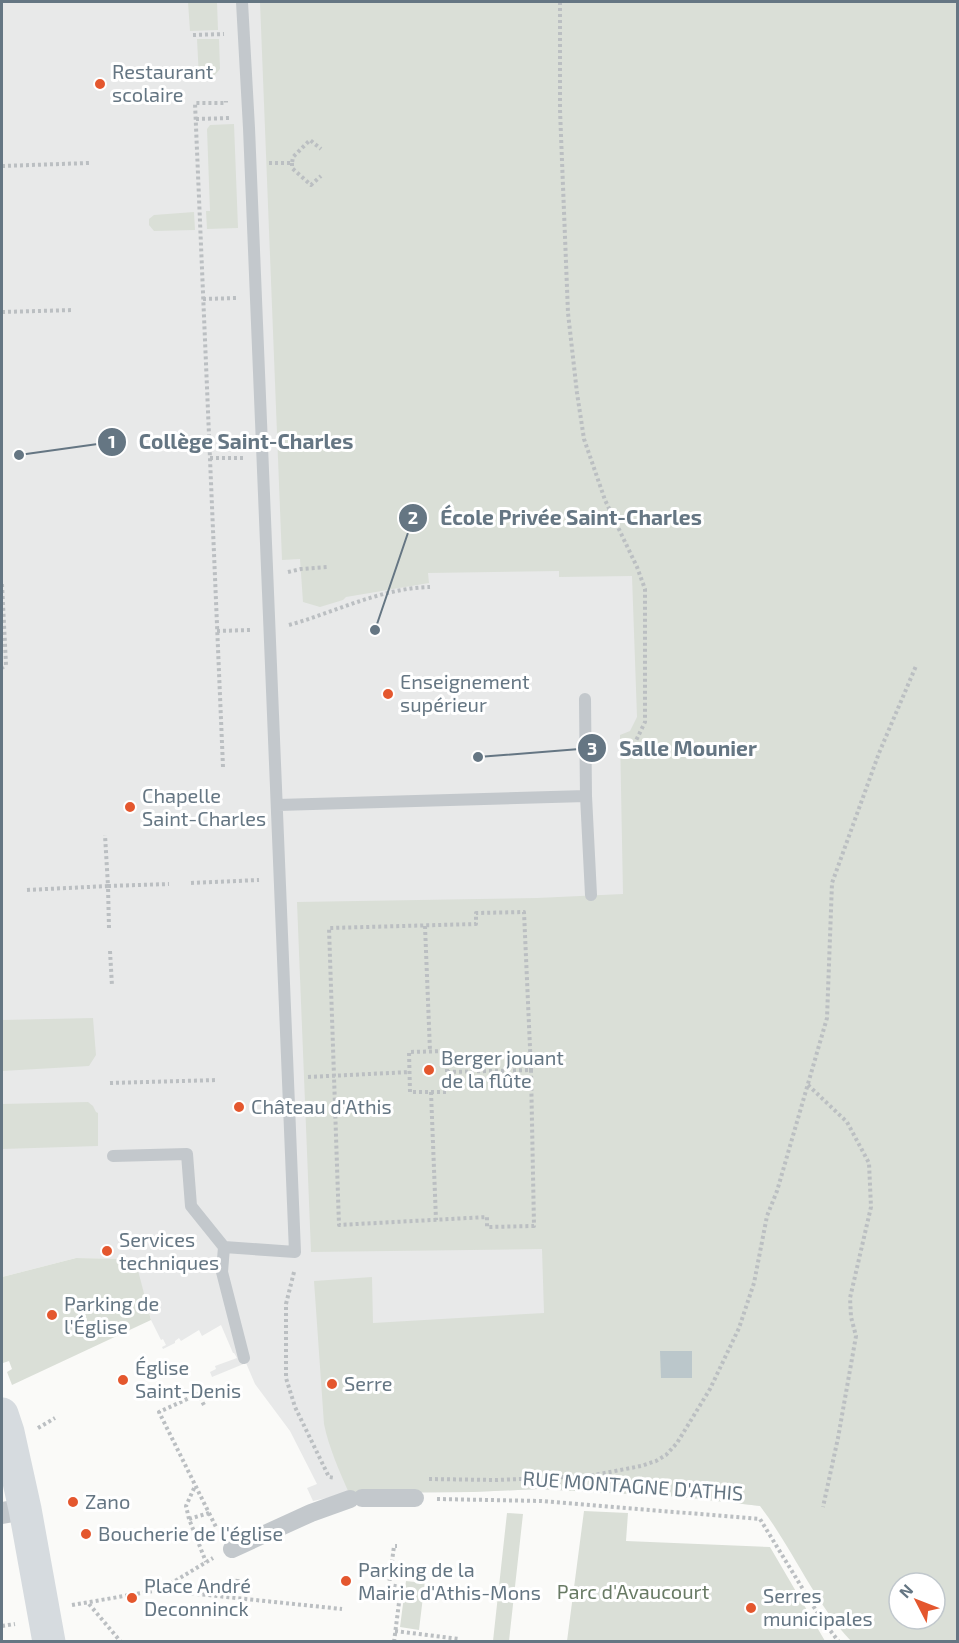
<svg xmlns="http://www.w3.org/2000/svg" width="959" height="1643" font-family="'Exo 2',sans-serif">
<rect width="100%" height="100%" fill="#fafaf8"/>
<!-- built -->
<path fill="#e8e9e9" d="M2,2H722L761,1506L682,1497L538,1489L473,1492L349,1493L313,1501L307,1488L317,1484L290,1431L255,1384L246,1363L212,1377L210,1372L216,1369L215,1366L237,1358L234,1353H233L221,1325L202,1336L199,1330L181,1341L179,1338L175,1341V1343L163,1349L162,1347L166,1345L163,1339L161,1340L151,1320L134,1259L76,1258L2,1277Z"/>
<!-- green -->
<path fill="#dadfd7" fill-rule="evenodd" d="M188,2H217L218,30L190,31Z
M260,2H957V1641H851C814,1602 793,1549 760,1506L682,1497L538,1489L473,1492L349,1493C339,1470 329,1448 324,1424L314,1281L372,1277L373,1323L544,1313L542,1249L311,1252L297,902L537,898L623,894L620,735L630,731L637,717L632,576L559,577V571L428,573L429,583L346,597L343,600L320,607L303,602L300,559L282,560ZM899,1583H935V1619H899Z
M197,39H219L220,69L214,76L199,78Z
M234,124L238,228L207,229L206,211H210L207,129L210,125Z
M194,212L195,230L154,231L149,225V219L154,215Z
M93,1018L96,1055L89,1066L2,1071V1020Z
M88,1102L93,1106L96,1112L98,1113V1146L2,1149V1104Z
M76,1258L135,1259L151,1320L12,1385L7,1372L12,1369L9,1361L3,1363L2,1361V1277Z
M584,1511L628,1513L626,1541L770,1547L825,1641H567Z
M507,1513L523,1514L509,1641H493Z
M416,1579L425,1580L419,1630L400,1627L406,1581L415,1582Z"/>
<!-- water -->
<path fill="#bbc7cb" d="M660,1351H692V1378H661Z"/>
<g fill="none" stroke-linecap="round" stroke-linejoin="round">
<!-- path -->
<path stroke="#bbbfc2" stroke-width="4" stroke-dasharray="3 3" stroke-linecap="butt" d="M560,2V110L568,313L577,393L584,439L605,500L637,567L645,589V722L632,749
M193,35L224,34
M196,119L230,118
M269,163H292L293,157L310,140L321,149
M292,163V168L311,185L321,176
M2,166L89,163
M203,299L237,298
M2,312L73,310
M210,458H243
M288,572L301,569L328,567
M2,584L6,665L2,668
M289,625C336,612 381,588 430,587
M217,631L250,630
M223,767L195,103H226V101
M191,883L259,880
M27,890L108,886L105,835
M425,926L430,1051
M109,928L108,886L169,884
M110,951L112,986
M447,1051V1092H410L409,1052Z
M447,1072L531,1070L524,912L476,913V924L329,928L339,1225L487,1217V1227L534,1226L531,1070
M308,1077L410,1072
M110,1083L217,1080
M808,1085L847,1122L869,1163L871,1207L850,1298L851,1317L856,1336L838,1438L823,1507
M431,1092L436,1220
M294,1272L286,1304V1378L295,1407L329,1477L335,1478
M204,1405L198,1394L159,1412L209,1513L189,1519L206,1562
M38,1428L55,1418
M429,1479L496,1480L589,1476L641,1466L656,1461L666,1455L677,1443L710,1389L739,1328L754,1283L767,1216L777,1191L827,1018L832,883L879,753L916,666
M437,1499L541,1501L760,1519L820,1617L839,1642
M209,1513L217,1529
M189,1519L186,1506L195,1486
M160,1590L213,1558
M199,1593L211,1589L236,1592L238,1576
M89,1604L121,1642
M72,1605L159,1590L342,1609
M2,1626L15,1624
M395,1631L459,1639
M394,1642L401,1587L389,1585L394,1546H397"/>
<!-- service -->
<path stroke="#c3c8cc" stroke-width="12" d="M586,796L591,895
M278,805L586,796L585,699
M113,1156L187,1154L191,1206L224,1247L295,1252L249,128L242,2
M224,1247L222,1272L244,1358"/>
<!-- pedestrian -->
<path stroke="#c3c8cc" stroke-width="18" d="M362,1498H415
M232,1549L311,1513L350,1499"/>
<!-- minor -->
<path stroke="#c3c8cc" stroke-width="22" d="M2,1513L25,1509"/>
<!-- secondary -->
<path stroke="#d6dbdf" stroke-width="33" d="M2,1414L8,1432L25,1509L49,1642"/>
</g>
<!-- markers -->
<g fill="#e4572e" stroke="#fff" stroke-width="2">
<circle cx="100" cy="84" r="6"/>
<circle cx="388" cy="694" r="6"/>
<circle cx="130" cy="807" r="6"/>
<circle cx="429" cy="1070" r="6"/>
<circle cx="239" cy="1107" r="6"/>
<circle cx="107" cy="1251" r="6"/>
<circle cx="52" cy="1315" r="6"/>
<circle cx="123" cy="1380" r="6"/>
<circle cx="332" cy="1384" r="6"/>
<circle cx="73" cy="1502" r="6"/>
<circle cx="86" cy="1534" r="6"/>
<circle cx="346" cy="1581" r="6"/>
<circle cx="132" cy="1598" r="6"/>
<circle cx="751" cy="1608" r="6"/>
</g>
<g text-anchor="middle" stroke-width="6" stroke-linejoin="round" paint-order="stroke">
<!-- poi labels -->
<g font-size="20" fill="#657683" stroke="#fff" text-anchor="start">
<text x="112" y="79">Restaurant<tspan x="112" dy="23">scolaire</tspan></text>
<text x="400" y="689">Enseignement<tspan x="400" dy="23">supérieur</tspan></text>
<text x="142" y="803">Chapelle<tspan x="142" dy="23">Saint-Charles</tspan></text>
<text x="441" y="1065">Berger jouant<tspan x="441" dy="23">de la flûte</tspan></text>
<text x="251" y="1114">Château d'Athis</text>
<text x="119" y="1247">Services<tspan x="119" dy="23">techniques</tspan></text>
<text x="64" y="1311">Parking de<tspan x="64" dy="23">l'Église</tspan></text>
<text x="135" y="1375">Église<tspan x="135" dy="23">Saint-Denis</tspan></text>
<text x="344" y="1391">Serre</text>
<text x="85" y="1509">Zano</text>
<text x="98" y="1541">Boucherie de l'église</text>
<text x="358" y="1577">Parking de la<tspan x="358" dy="23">Mairie d'Athis-Mons</tspan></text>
<text x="144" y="1593">Place André<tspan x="144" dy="23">Deconninck</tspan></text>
<text x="763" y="1603">Serres<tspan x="763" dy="23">municipales</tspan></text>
</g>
<!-- street labels -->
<g font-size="20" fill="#657683" stroke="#fff">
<text transform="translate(633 1486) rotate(4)" y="7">RUE MONTAGNE D'ATHIS</text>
</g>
<!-- park labels -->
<g font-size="20" fill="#687a64" stroke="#fff">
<text x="633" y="1599">Parc d'Avaucourt</text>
</g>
</g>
<!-- callouts -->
<path fill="none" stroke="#657683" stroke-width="2" d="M19 455L112 442M375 630L413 518M478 757L592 748"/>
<g fill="#657683" stroke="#fff" stroke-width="2">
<circle cx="19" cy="455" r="6"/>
<circle cx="375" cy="630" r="6"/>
<circle cx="478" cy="757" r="6"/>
<circle cx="112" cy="442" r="15"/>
<circle cx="413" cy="518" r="15"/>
<circle cx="592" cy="748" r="15"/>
</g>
<g font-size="18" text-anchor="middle" font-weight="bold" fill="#fff">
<text x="112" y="448">1</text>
<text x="413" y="524">2</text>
<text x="592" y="755">3</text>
</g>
<g font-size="21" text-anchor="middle" font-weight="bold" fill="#657683" stroke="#fff" stroke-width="6" stroke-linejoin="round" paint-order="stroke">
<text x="246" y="449">Collège Saint-Charles</text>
<text x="571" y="525">École Privée Saint-Charles</text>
<text x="688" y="756">Salle Mounier</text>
</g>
<!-- border -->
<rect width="959" height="1643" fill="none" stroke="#657683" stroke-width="6"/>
<!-- north arrow -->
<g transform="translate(917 1601) rotate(312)"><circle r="28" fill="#ffffff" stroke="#c1c8cd" stroke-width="1.5"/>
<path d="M0-4.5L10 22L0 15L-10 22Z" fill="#e4572e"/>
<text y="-9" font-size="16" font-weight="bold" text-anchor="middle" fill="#657683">N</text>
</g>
</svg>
